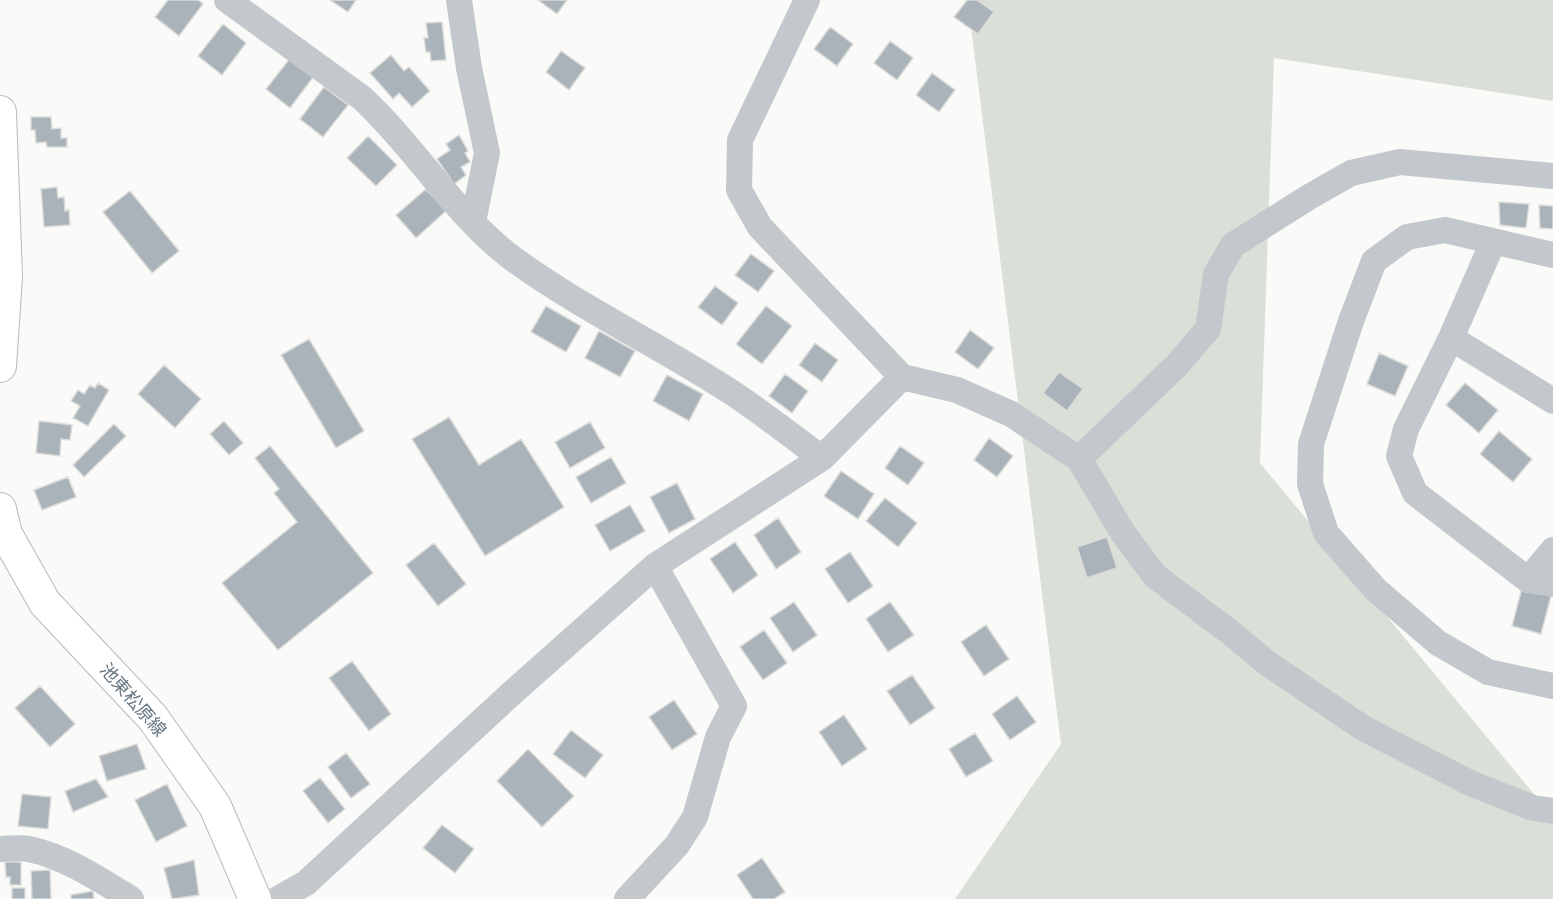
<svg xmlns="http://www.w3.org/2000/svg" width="1553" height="899" font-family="'Exo 2','Noto Sans JP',sans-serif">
<rect width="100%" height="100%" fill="#fafaf8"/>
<!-- green -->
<path fill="#dadfd7" d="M972,0H1553V101L1274,58L1260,463L1553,817V899H955L1061,744L969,11Z"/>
<!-- building -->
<path fill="#aab3b9" stroke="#dcdcda" stroke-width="1.5" d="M168,0H198L203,4L179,36L155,17Z
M330,0H356L348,12Z
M538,0H567L557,14Z
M967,0H977L994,12L978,34L954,17Z
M442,22L446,60L431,61L430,52H426L424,38H428L426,23Z
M223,24L246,43L222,75L198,56Z
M830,27L853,44L837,66L814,49Z
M890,41L913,58L897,80L874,63Z
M561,51L585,68L569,90L546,72Z
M391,55L404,71L409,67L430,91L412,107L399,93L393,99L370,73Z
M291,57L314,76L290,108L266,89Z
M932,73L955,90L939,112L916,95Z
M324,87L348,105L323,137L300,119Z
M31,117H51L52,129L61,128V138H67V147H47L46,142L36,143L35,130H31Z
M459,135L468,151L465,153L470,162L461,167L466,175L454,184L437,159L450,150L446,144Z
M368,136L397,165L376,186L347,158Z
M57,187L58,198L64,197L65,211L69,210L70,225L44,227L41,189Z
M426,189L446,211L416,238L396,215Z
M130,191L179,251L152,273L103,212Z
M1499,202L1529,204L1526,228L1500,225Z
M1539,205L1553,206V229L1540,228Z
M751,254L774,271L758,292L735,275Z
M715,286L738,303L722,325L698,307Z
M546,306L581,326L566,352L531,332Z
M766,306L792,326L762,364L736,344Z
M970,330L994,348L978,369L955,352Z
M599,331L635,351L620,377L585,358Z
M309,339L364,431L336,448L281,355Z
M815,343L838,360L822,382L799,365Z
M1379,353L1408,366L1395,396L1367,384Z
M164,365L201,399L175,428L138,394Z
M1059,372L1083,389L1067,411L1043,393Z
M785,374L808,391L792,413L769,396Z
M667,375L703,394L689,421L653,401Z
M98,383L109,390L88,426L73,418L80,406L71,401L78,390L84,394L90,385L95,388Z
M1465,383L1498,410L1479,433L1446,405Z
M449,417L479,465L521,439L564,507L485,556L412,439Z
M39,421L72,425L70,440L61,439L60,456L36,453Z
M224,421L243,443L229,455L210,434Z
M590,422L605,448L570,468L555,442Z
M114,424L126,436L84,477L73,465Z
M1499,431L1532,459L1513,482L1480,454Z
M989,438L1013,456L997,477L974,460Z
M270,446L373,573L278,650L222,583L297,522L274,493L279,489L255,458Z
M900,446L924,463L908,485L885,468Z
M611,457L626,483L591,503L576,477Z
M841,471L874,494L858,519L824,496Z
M68,477L76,497L42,510L34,490Z
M677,483L695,519L669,533L650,497Z
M885,498L917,523L898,547L866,521Z
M630,505L645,531L610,551L595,525Z
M778,518L801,552L776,569L754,535Z
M1107,537L1117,568L1087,578L1077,547Z
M735,542L758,575L733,593L710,559Z
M434,543L466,584L438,606L406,565Z
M850,552L873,586L848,603L825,569Z
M1523,584L1552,592L1541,634L1512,626Z
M794,602L817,635L793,652L770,618Z
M890,602L914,635L888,652L866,619Z
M986,625L1009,659L984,676L961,642Z
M764,630L787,663L763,680L740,647Z
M352,661L391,714L369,731L329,678Z
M912,675L935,708L910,725L887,691Z
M40,686L75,724L50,747L15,708Z
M1017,696L1036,722L1010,740L992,714Z
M674,700L697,734L672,750L649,717Z
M844,715L867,749L842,766L819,732Z
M571,730L603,755L585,778L553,754Z
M975,733L993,761L966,777L949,749Z
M137,744L146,769L107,781L99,756Z
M528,749L574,796L542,827L497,781Z
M346,753L370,784L351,798L328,767Z
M320,778L345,809L328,823L303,791Z
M96,779L108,797L73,812L65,791Z
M167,784L187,826L156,842L135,800Z
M22,794L51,797L48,829L18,826Z
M442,825L474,849L455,873L423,848Z
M762,858L785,892L774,899H753L737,875Z
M194,860L199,895L172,899L164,868Z
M5,862H21V885H10V877H6Z
M50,870L51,899H32L31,871Z
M12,888H25V899H12Z
M93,891L94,899H71V895Z"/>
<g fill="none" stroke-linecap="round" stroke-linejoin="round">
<defs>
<path id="major" d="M0,112L6,277L0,366
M0,509L6,534L45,603L153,718L215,806L255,899"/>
</defs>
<!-- major casing -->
<use href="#major" stroke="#b5babe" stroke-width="34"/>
<!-- minor -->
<path stroke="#c3c8cc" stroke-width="26" d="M227,0L362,98C415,147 455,215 512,258C582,309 661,346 734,394C764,414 793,437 822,458
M459,0L469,68L487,153L473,222
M807,0L740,140L739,190L760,227L902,377L957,390L1011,414L1079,459L1123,533L1155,576L1231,633L1267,663L1363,728L1470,783L1533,808L1553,811
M1493,242L1451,338L1406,429L1399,456L1415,493L1528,580L1553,584
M1553,255L1445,230L1407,237L1374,261L1351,321L1311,444L1310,484L1326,533L1375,589L1438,643L1488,672L1553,686
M1451,338L1553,401
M1079,459L1177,365L1208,329L1216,274L1233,245L1309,197L1351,173L1400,162L1553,176
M1528,580L1553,550
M0,849C9,849 20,847 29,849C66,857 99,879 131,899
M278,899L306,883L512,693L655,566L822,458L902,377
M627,899L677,845L695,817L718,737L734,706L655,566"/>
<!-- major -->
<use href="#major" stroke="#fff" stroke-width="32"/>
</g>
<g text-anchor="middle" stroke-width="6" stroke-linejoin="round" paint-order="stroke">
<!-- street labels -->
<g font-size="18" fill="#657683" stroke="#fff">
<text transform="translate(133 700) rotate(49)" y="6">池東松原線</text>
</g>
</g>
</svg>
